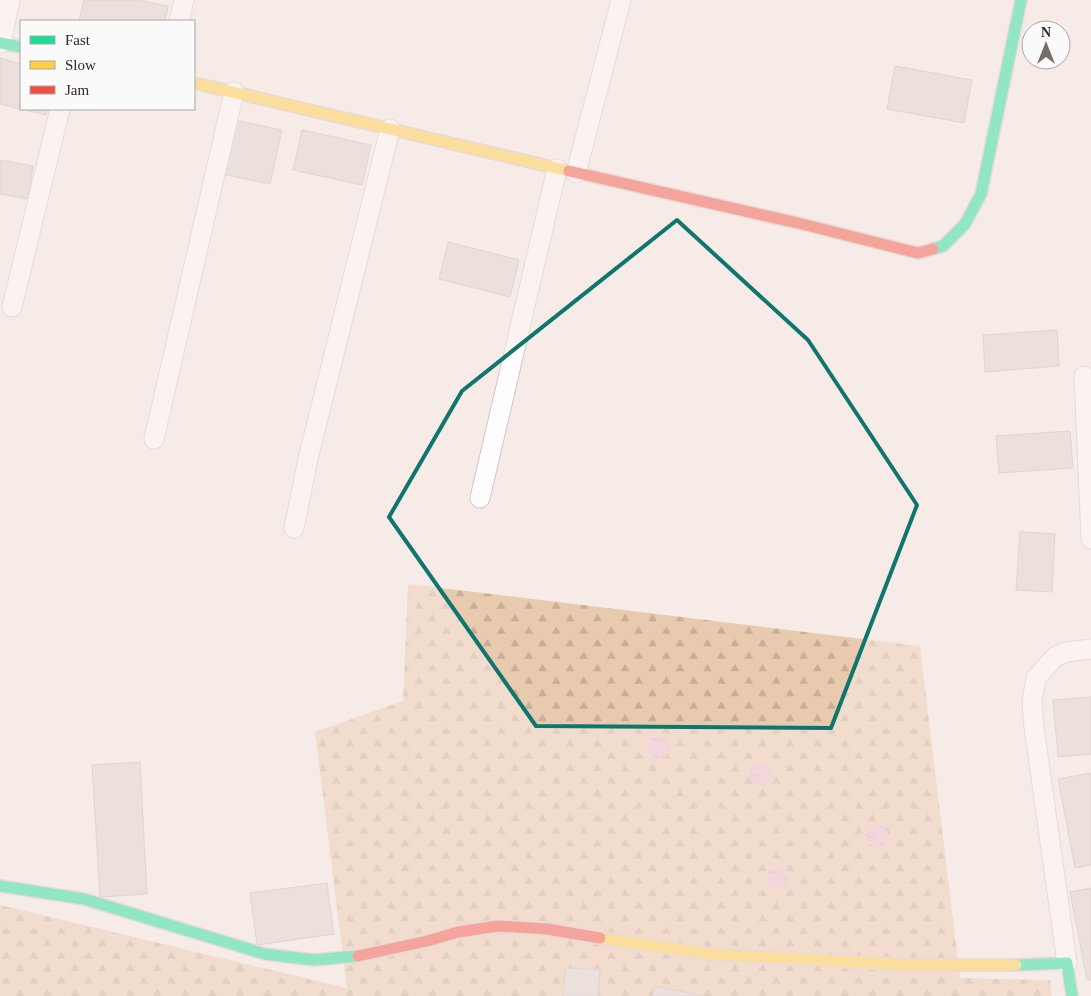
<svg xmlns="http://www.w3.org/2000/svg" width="1091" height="996" font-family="Georgia,serif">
<defs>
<pattern id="forest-firs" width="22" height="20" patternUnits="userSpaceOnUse" patternTransform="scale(1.25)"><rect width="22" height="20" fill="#e8caaf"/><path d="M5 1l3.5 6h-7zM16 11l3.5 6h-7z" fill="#c8ae96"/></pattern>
<pattern id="water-ripples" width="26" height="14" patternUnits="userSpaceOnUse" patternTransform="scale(1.25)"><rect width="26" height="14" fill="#ecbdcd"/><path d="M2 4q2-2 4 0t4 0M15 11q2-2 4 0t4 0" fill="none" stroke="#cba2b0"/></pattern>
</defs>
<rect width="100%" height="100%" fill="#f7ebe8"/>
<!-- forest -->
<path fill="url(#forest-firs)" d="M408,584L920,646L960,978L1050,980L1052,996H0V905L347,988L315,732L403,701Z"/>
<!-- water -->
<path fill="url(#water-ripples)" d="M648 747a11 11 0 1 1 22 0a11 11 0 1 1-22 0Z
M749 774a11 11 0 1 1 22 0a11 11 0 1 1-22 0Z
M866 836a11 11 0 1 1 22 0a11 11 0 1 1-22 0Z
M766 878a11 11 0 1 1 22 0a11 11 0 1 1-22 0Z"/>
<!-- building -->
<path fill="#ded3ce" stroke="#c4b9b5" d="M84,0H137L168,6L165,21H79Z
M0,58L21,64V109H48L46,115L0,104Z
M895,66L972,80L964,123L887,109Z
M234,120L282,130L270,184L222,174Z
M302,130L371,145L362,185L293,170Z
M0,160L33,166L28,199L0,194Z
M448,242L519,260L510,297L439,279Z
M1057,330L1059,366L985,372L983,335Z
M1070,431L1073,468L999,473L996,436Z
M1020,532L1055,534L1052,592L1016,590Z
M1091,697V754L1058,757L1053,700Z
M140,762L147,894L100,897L92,765Z
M1091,773V865L1075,868L1058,779Z
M327,883L334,934L257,945L250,893Z
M1091,888V980H1087L1070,892Z
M565,968L600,970L598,996H563Z
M654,986L703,996H652Z"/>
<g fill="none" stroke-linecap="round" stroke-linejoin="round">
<defs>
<path id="street" d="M179,21L184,0
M1,43L10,0
M576,173L621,0
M12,307L60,109
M1084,376L1091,539
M154,439L234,92
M480,498L557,169
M294,528L308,459L390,129
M1067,963L1034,727L1032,702L1036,678L1055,657L1066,652L1091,649"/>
<path id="fast" d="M0,43L21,47
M933,249L943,246L965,224L981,194L1021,0
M0,886L84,899L265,954L314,960L358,956
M1016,965L1067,963L1072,996"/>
<path id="slow" d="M194,83L569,171
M600,938L711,954L909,965H1016"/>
<path id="jam" d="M569,171L802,224L918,253L933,249
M358,956L427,941L458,932L498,926L547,929L600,938"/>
</defs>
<!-- street casing -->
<use href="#street" stroke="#d2c6c3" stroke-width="21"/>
<!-- fast casing -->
<use href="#fast" stroke="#d2c6c3" stroke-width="14"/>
<!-- slow casing -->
<use href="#slow" stroke="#d2c6c3" stroke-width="14"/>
<!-- jam casing -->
<use href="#jam" stroke="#d2c6c3" stroke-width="14"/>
<!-- street -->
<use href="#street" stroke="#fefcfc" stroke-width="19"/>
<!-- fast -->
<use href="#fast" stroke="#16e098" stroke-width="11"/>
<!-- slow -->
<use href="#slow" stroke="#ffcf43" stroke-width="11"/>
<!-- jam -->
<use href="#jam" stroke="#f24e42" stroke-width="11"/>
</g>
<!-- marked area -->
<path d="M0 0H1091V996H0ZM677,220L808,340L917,505L831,728L536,726L389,517L462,391Z" fill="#f7ebe8" fill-opacity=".55" fill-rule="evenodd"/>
<path fill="none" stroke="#0f766e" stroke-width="4" stroke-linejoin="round" d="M677,220L808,340L917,505L831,728L536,726L389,517L462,391Z"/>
<!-- legend -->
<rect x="20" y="20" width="175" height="90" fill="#fafafa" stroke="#aba6a4"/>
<rect x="30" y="36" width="25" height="8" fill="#16e098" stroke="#aba6a4"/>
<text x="65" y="45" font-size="15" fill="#352724">Fast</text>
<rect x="30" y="61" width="25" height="8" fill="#ffcf43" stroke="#aba6a4"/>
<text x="65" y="70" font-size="15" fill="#352724">Slow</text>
<rect x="30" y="86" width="25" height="8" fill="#f24e42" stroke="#aba6a4"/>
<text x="65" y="95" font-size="15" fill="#352724">Jam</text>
<!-- north arrow -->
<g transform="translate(1046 45)"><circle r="24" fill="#fafafa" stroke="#aba6a4"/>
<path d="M0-4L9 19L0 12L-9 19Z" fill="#796c69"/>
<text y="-8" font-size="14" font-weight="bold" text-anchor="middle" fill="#352724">N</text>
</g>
</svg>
